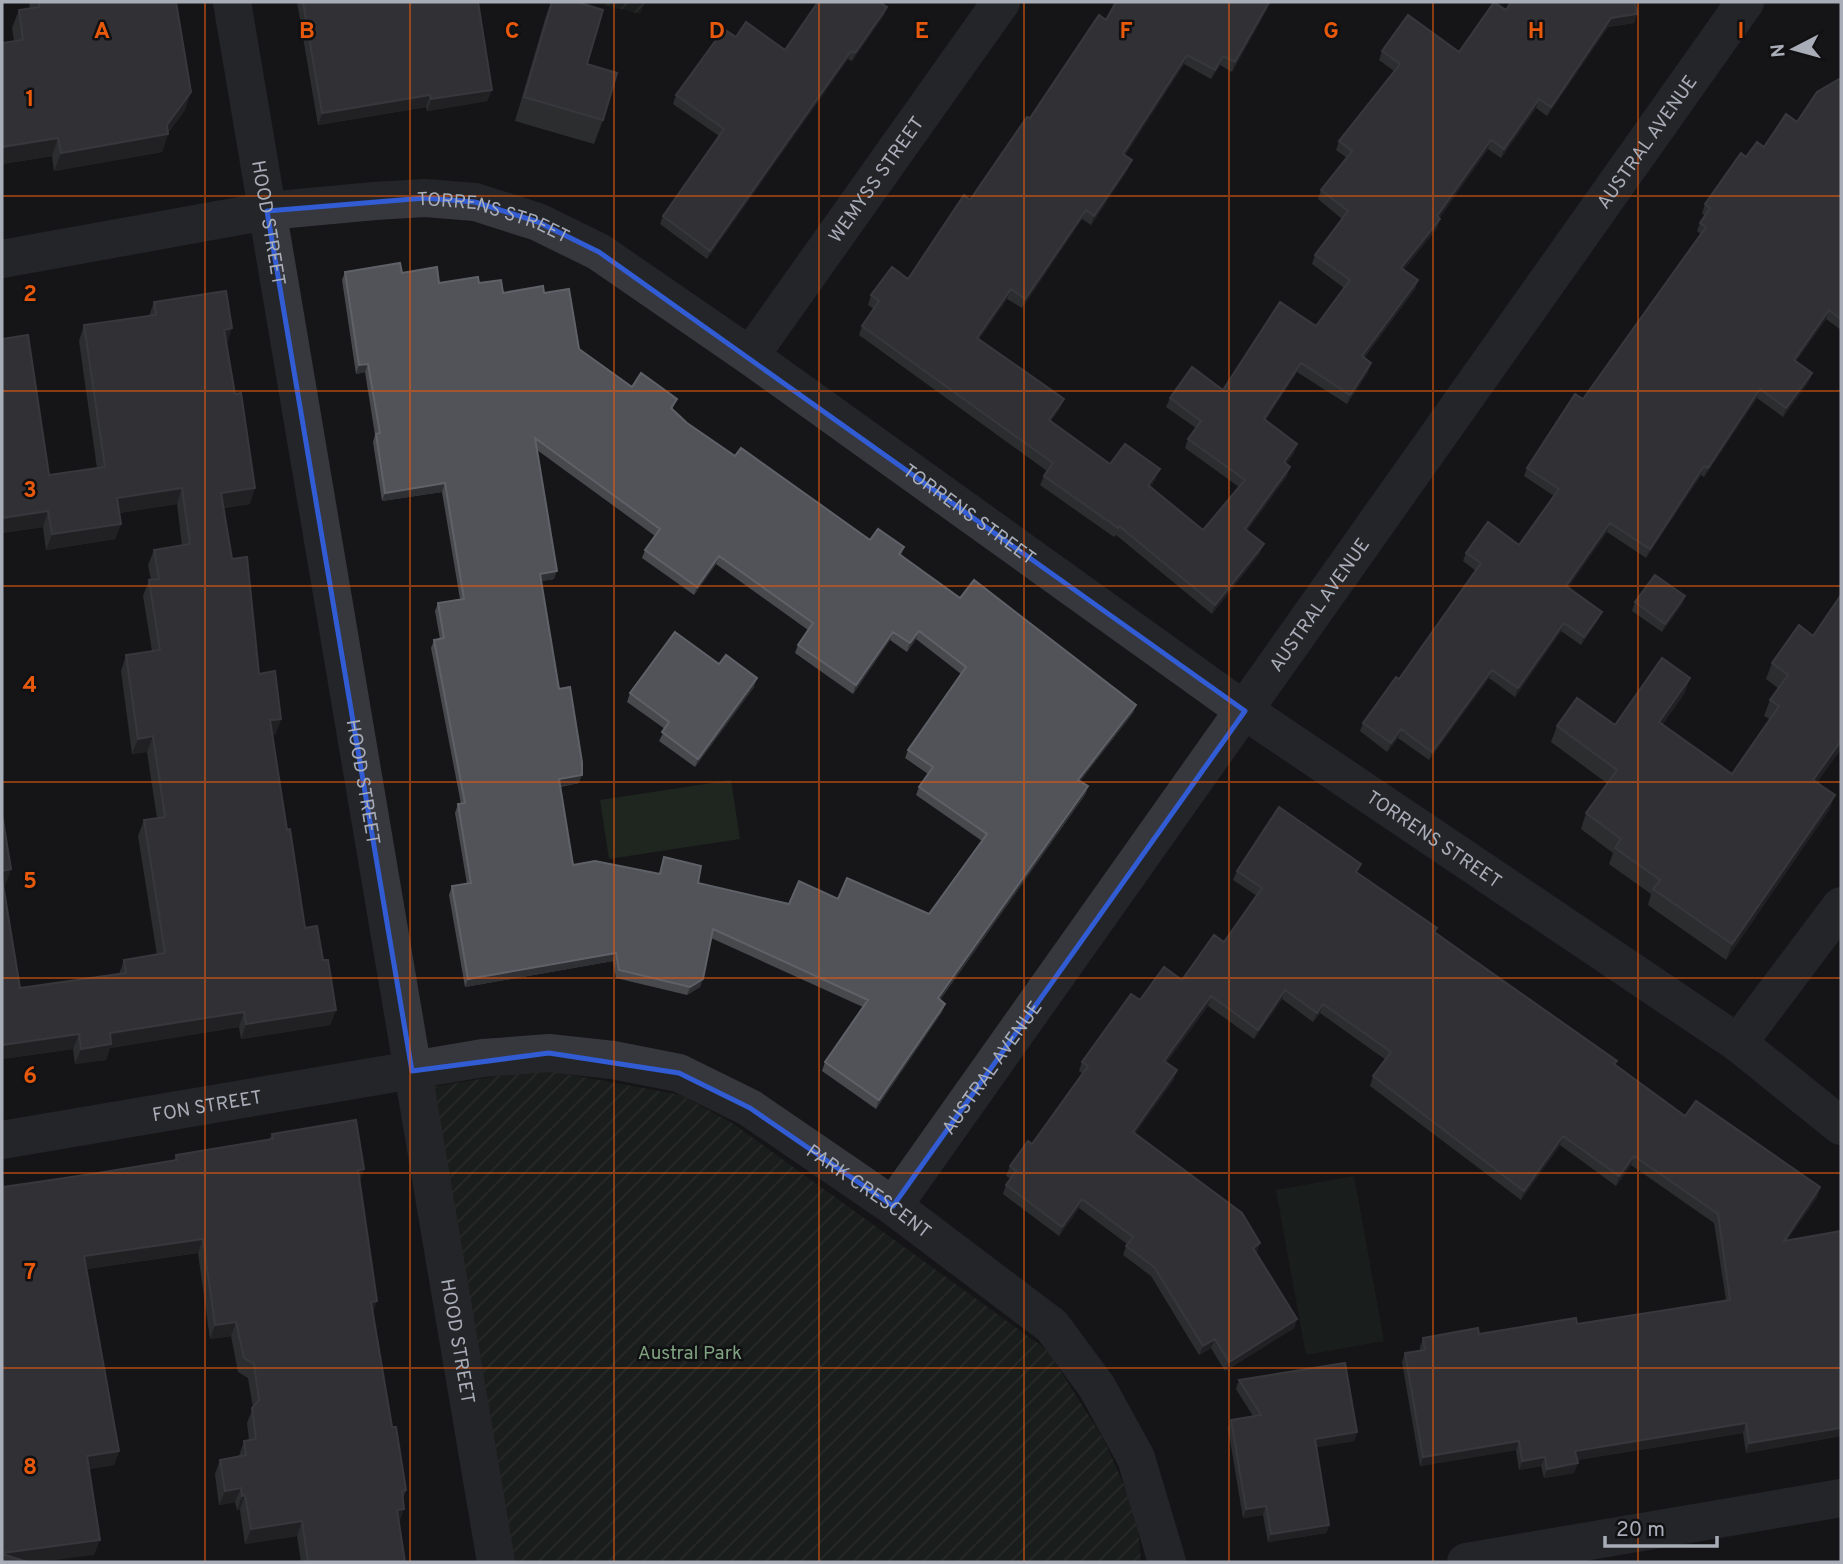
<svg xmlns="http://www.w3.org/2000/svg" width="1843" height="1564" font-family="Overpass,sans-serif">
<defs>
<pattern id="garden-furrows" width="10" height="10" patternUnits="userSpaceOnUse" patternTransform="scale(1.75)"><rect width="10" height="10" fill="#1e261f"/><path d="M-1 1l2-2M0 10L10 0M9 11l2-2" fill="none" stroke="#3c433d"/></pattern>
</defs>
<rect width="100%" height="100%" fill="#161618"/>
<!-- garden -->
<path fill="url(#garden-furrows)" d="M594,2H645L640,14Z
M539,1069L681,1095L732,1123L1047,1350L1103,1438L1137,1514L1141,1562H512L432,1087Z"/>
<!-- pitch -->
<path fill="#1e261f" d="M731,780L740,839L609,859L600,800Z
M1354,1176L1384,1341L1306,1355L1276,1190Z"/>
<g fill="none" stroke-linecap="round" stroke-linejoin="round">
<!-- minor -->
<g stroke="#37383d" stroke-width="38">
<path id="s1" d="M232,2L496,1562"/>
<path id="s2" d="M2,259L267,211L375,201L425,198L475,202L538,222L599,252L750,356L1245,711L1738,1043L1841,1126"/>
<path id="s3" d="M750,356L1001,2"/>
<path d="M1738,1043L1841,906"/>
<path id="s4" d="M2,1140L483,1058L549,1053L613,1060L679,1073L750,1108L893,1206L1052,1326L1097,1387L1136,1458L1167,1562"/>
<path id="s5" d="M893,1206L1745,2"/>
<path d="M1466,1562L1841,1498"/>
</g>
</g>
<!-- wall -->
<path fill="#47494d" fill-rule="evenodd" d="M29,2H176L185,110L168,133L162,152L54,171L52,156L2,164V43L14,41L12,28L19,10L30,8Z
M297,2H478L492,90L487,101L427,111L426,107L318,125Z
M551,2L587,64L603,120L594,144L515,121L545,19Z
M1271,2L1232,72L1220,65L1211,79L1184,64L1125,155L1128,169L1091,225L1082,219L1022,308L1007,299L979,339L1064,399L1060,408L1051,421L1110,464L1156,478L1150,487L1203,530L1239,487L1185,448L1188,439L1196,428L1166,407L1170,398L1223,390L1316,326L1344,288L1312,264L1315,255L1342,219L1318,199L1321,190L1347,158L1336,150L1339,141L1394,71L1379,60L1382,51L1459,52L1506,10L1637,14L1634,23L1608,27L1547,116L1536,108L1501,158L1488,149L1439,218L1437,228L1404,269L1418,280L1415,289L1364,358L1368,372L1347,404L1297,372L1265,421L1294,453L1286,464L1287,476L1247,530L1260,553L1212,614L1116,535L1114,537L1040,485L1044,476L1047,471L859,335L862,326L874,309L868,305L871,295L908,279L970,200L1030,118L1106,20Z
M887,7L884,15L852,61L848,59L707,259L660,224L663,216L719,136L673,104L676,95L736,37L785,50Z
M1841,78V330L1826,319L1796,361L1812,373L1809,381L1783,417L1757,398L1704,477L1701,475L1646,558L1607,532L1568,587L1598,620L1581,645L1561,631L1515,697L1489,678L1429,760L1398,738L1387,752L1360,731L1363,723L1399,679L1476,571L1463,561L1466,553L1519,545L1554,496L1524,476L1527,468L1583,399L1701,234L1697,231L1700,223L1705,216L1702,213L1705,204L1746,157L1764,147L1797,122Z
M345,272L402,273L439,283H479L503,293H544L579,349L632,387L677,399L672,410L687,423L735,456L870,540L904,547L901,555L960,598L1136,705L1133,713L1080,781L1088,786L1085,795L940,1000L945,1004L942,1012L876,1109L822,1071L825,1062L863,1007L711,938L700,987L687,995L616,978L613,961L465,987L449,895L452,886L467,884L455,813L458,804H461L431,648L434,640L440,639L435,611L438,603L460,599L442,492L382,501L373,442L375,435L365,372L356,374L342,280ZM537,450L655,536L645,550L642,558L694,595L716,564L808,630L798,645L795,653L853,694L890,640L907,652L916,639L961,674L908,750L905,758L928,774L919,787L916,795L982,841L929,914L838,899L789,904L698,883L664,857L659,874L573,865L560,787L579,783L559,689L541,581L554,579Z
M154,302L226,344L250,504L224,508L232,559L259,674L276,734L272,735L287,830L305,928L323,960L336,1010L330,1025L241,1039L239,1027L110,1048L106,1060L75,1064L73,1049L2,1059V814L11,869L5,885H3L20,988L119,974L124,960L157,955L138,836L144,820L157,818L147,752L132,754L121,671L126,655L152,651L143,596L149,580H151L148,565L154,550L182,545L177,504L119,513L121,524L115,539L46,550L43,527L2,533V339L49,475L97,468L79,341L84,325L149,316Z
M1685,596L1682,604L1662,632L1632,611L1635,602Z
M1799,625L1841,749L1817,782L1835,795L1829,810L1726,960L1648,905L1651,894L1609,864L1613,853L1581,829L1586,813L1608,784L1551,742L1557,726L1615,725L1690,678L1684,694L1662,725L1732,774L1770,719L1764,716L1770,700L1778,688L1766,679L1772,663Z
M719,664L754,687L695,767L659,741L665,729L627,702L630,693Z
M1237,871L1358,873L1436,932L1685,1116L1820,1187L1817,1197L1787,1240L1841,1231V1436L1746,1453L1743,1433L1577,1460L1574,1473L1544,1478L1541,1466L1519,1470L1516,1450L1420,1466L1402,1362L1405,1353L1420,1351V1347L1423,1338L1479,1334L1577,1324L1726,1300L1714,1223L1631,1165L1616,1186L1560,1145L1521,1200L1370,1086L1373,1076L1386,1060L1320,1013L1313,1022L1282,999L1254,1039L1208,1006L1166,1063L1174,1079L1135,1133L1260,1243L1256,1253L1297,1319L1294,1328L1225,1371L1211,1348L1199,1355L1151,1276L1123,1255L1127,1244L1079,1208L1059,1236L1003,1194L1006,1185L1011,1179L1006,1176L1010,1166L1032,1144L1083,1074L1079,1071L1082,1062L1140,1000L1182,980L1224,942L1257,896L1233,880Z
M272,1134L364,1169L360,1181L373,1313L392,1427L406,1490L403,1499L399,1523L405,1562H301L297,1536L245,1544L240,1510H237L235,1502L219,1505L215,1474L220,1460L239,1456L244,1441L249,1440L247,1423L253,1408L248,1378L238,1372L231,1336L210,1339L198,1253L86,1269L119,1451L114,1465L89,1469L94,1555L3,1187L92,1174L174,1161L176,1155L269,1140Z
M1239,1380L1357,1432L1354,1441L1316,1447L1329,1525L1326,1533L1268,1542L1263,1515L1243,1518L1228,1428L1231,1420L1253,1416L1236,1389Z"/>
<!-- shaded-wall -->
<path fill="#2f3033" d="M1269,2H1271L1232,72L1235,62Z
M887,7L884,15L852,61L855,53Z
M1637,14L1634,23L1608,27L1547,116L1551,107L1611,18Z
M851,51L848,59L707,259L710,251Z
M1187,55L1184,64L1120,163L1123,154Z
M1223,56L1220,65L1211,79L1215,70Z
M492,90L487,101L427,111L431,99Z
M191,92L185,110L167,134H168L162,152L54,171L61,153L167,125Z
M430,95L426,107L318,125L322,113Z
M1539,99L1536,108L1501,158L1504,149Z
M58,138L52,156L2,164V147Z
M1491,140L1488,149L1434,226L1437,216Z
M1132,160L1128,169L1091,225L1094,216Z
M1086,210L1082,219L1022,308L1025,299Z
M1440,219L1437,228L1398,277L1401,268Z
M1418,280L1415,289L1358,365L1362,356Z
M1011,289L1007,299L973,347L977,338Z
M1829,310L1826,319L1790,368L1794,360Z
M232,328L227,344L224,330Z
M1301,363L1297,372L1260,428L1264,419Z
M1371,363L1368,372L1347,404L1350,395Z
M368,364L365,372L356,374L359,365Z
M1812,373L1809,381L1783,417L1786,408Z
M1760,389L1757,398L1704,477L1708,468Z
M1064,399L1060,408L1046,429L1049,420Z
M1297,444L1294,453L1281,471L1284,462Z
M1704,466L1701,475L1646,558L1650,549Z
M1290,467L1287,476L1242,538L1245,529Z
M1160,469L1156,478L1145,494L1148,485Z
M445,483L442,492L382,501L385,493Z
M182,488L177,504L112,514L117,498Z
M255,488L250,504L216,509L221,493Z
M48,511L43,527L2,533V518Z
M1610,523L1607,532L1563,595L1566,586Z
M121,524L115,539L46,550L52,534Z
M1264,544L1260,553L1212,614L1215,605Z
M719,556L716,564L694,595L697,587Z
M557,571L554,579L537,582L540,574Z
M1685,596L1682,604L1662,632L1665,624Z
M1602,612L1598,620L1581,645L1584,637Z
M1564,623L1561,631L1515,697L1518,688Z
M919,631L916,639L907,652L910,643Z
M893,632L890,640L853,694L856,685Z
M1492,670L1489,678L1429,760L1432,752Z
M757,678L754,687L695,767L698,759Z
M1690,678L1684,694L1653,738L1659,722Z
M1136,705L1133,713L1075,788L1078,780Z
M281,719L276,734L264,736L270,720Z
M1401,729L1398,738L1387,752L1391,743Z
M153,736L147,752L132,754L138,739Z
M1841,741V749L1807,796L1813,780Z
M582,775L579,783L556,787L559,779Z
M1088,786L1085,795L935,1007L938,998Z
M1835,795L1829,810L1726,960L1732,944Z
M11,869L5,885L2,886V871Z
M616,953L613,961L465,987L468,979Z
M703,979L700,987L687,995L690,987Z
M1285,990L1282,999L1254,1039L1258,1030Z
M1211,996L1208,1006L1161,1070L1164,1061Z
M945,1004L942,1012L876,1109L879,1100Z
M1323,1004L1320,1013L1313,1022L1317,1013Z
M336,1010L330,1025L241,1039L246,1024Z
M244,1012L239,1027L110,1048L106,1060L75,1064L81,1049L110,1033Z
M79,1034L73,1049L2,1059V1045Z
M1177,1070L1174,1079L1130,1141L1133,1132Z
M1563,1136L1560,1145L1521,1200L1524,1191Z
M1634,1156L1631,1165L1616,1186L1619,1176Z
M364,1169L359,1184L358,1170Z
M1820,1187L1817,1197L1780,1250L1784,1241Z
M1082,1199L1079,1208L1059,1236L1062,1227Z
M203,1239L198,1253L79,1270L84,1256Z
M1260,1243L1257,1252L1249,1257L1253,1248Z
M377,1301L372,1316L371,1302Z
M1297,1319L1294,1328L1225,1371L1229,1362Z
M236,1322L231,1336L210,1339L215,1325Z
M1215,1339L1211,1348L1199,1355L1203,1346Z
M1746,1423L1743,1433L1572,1461L1575,1451Z
M1841,1428V1436L1746,1453L1749,1443Z
M1357,1432L1354,1441L1312,1448L1315,1439Z
M1519,1441L1516,1450L1420,1466L1423,1457Z
M119,1451L114,1465L82,1470L87,1456Z
M1545,1457L1541,1466L1519,1470L1522,1461Z
M1578,1463L1574,1473L1544,1478L1547,1469Z
M241,1488L235,1502L219,1505L225,1491Z
M245,1495L240,1510H237L242,1496Z
M1266,1506L1263,1515L1243,1518L1246,1509Z
M404,1509L399,1523L397,1510Z
M302,1521L297,1536L245,1544L251,1529Z
M1329,1525L1326,1533L1268,1542L1271,1534Z
M100,1540L94,1555L38,1562H2V1553Z"/>
<!-- building -->
<path fill="#525359" stroke="#5f6168" stroke-width="2" fill-rule="evenodd" d="M39,2H176L191,92L167,125L168,134L61,153L58,138L2,147V43L23,40L19,10L39,7Z
M303,2H478L492,90L431,99L430,95L322,113Z
M552,2H577L603,10L587,64L617,73L603,120L524,97Z
M818,2H879L887,7L855,53L851,51L710,251L663,216L724,129L676,95L724,29L736,37L746,22L785,50Z
M1116,2H1269L1235,62L1223,56L1215,70L1187,55L1123,154L1132,160L1094,216L1086,210L1025,299L1011,289L977,338L1064,399L1049,420L1110,464L1125,444L1160,469L1148,485L1203,530L1245,480L1188,439L1201,421L1170,398L1192,367L1223,390L1280,302L1316,326L1350,280L1315,255L1348,211L1321,190L1352,151L1339,141L1400,64L1382,51L1408,15L1459,52L1494,2L1506,10L1511,2H1635L1637,14L1611,18L1551,107L1539,99L1504,149L1491,140L1437,216L1440,219L1401,268L1418,280L1362,356L1371,363L1350,395L1301,363L1264,419L1297,444L1284,462L1290,467L1245,529L1264,544L1215,605L1119,526L1118,528L1044,476L1053,463L862,326L879,301L871,295L892,267L908,279L964,195L970,200L1027,117L1030,118L1099,15L1106,20Z
M1841,78V319L1829,310L1794,360L1812,373L1786,408L1760,389L1708,468L1704,466L1650,549L1610,523L1566,586L1602,612L1584,637L1564,623L1518,688L1492,670L1432,752L1401,729L1391,743L1363,723L1396,677L1399,679L1481,563L1466,553L1488,522L1519,545L1559,489L1527,468L1575,394L1583,399L1706,227L1700,223L1710,208L1705,204L1741,153L1746,157L1757,142L1764,147L1786,114L1797,122L1817,92Z
M400,263L402,273L437,267L439,283L478,277L479,283L501,280L503,293L543,286L544,293L569,289L579,349L632,387L641,373L677,399L671,408L687,423L735,456L741,448L870,540L878,529L904,547L899,554L960,598L974,580L1136,705L1078,780L1088,786L938,998L945,1004L879,1100L825,1062L868,1000L713,929L703,979L690,987L619,970L616,953L468,979L452,886L471,883L458,804L465,803L434,640L444,638L438,603L464,599L445,483L385,493L376,434L380,433L368,364L359,365L345,272ZM535,438L660,529L645,550L697,587L719,556L813,623L798,645L856,685L893,632L910,643L919,631L966,667L908,750L933,767L919,787L987,834L929,914L847,878L838,899L799,881L789,904L698,883L701,866L664,857L660,874L595,861L573,865L559,779L582,775V762L570,687L559,689L540,574L557,571Z
M226,291L232,328L224,330L235,394L241,393L255,488L221,493L232,559L247,557L259,674L275,671L281,719L270,720L287,830L290,829L305,928L317,926L323,960H328L336,1010L246,1024L244,1012L110,1033L111,1044L81,1049L79,1034L2,1045V878L20,988L126,973L124,960L165,953L144,820L165,817L153,736L138,739L126,655L160,650L149,580L159,579L154,550L190,544L182,488L117,498L121,524L52,534L48,511L2,518V339L28,335L49,475L105,467L84,325L156,315L154,302Z
M1655,575L1685,596L1665,624L1635,602Z
M1841,595V741L1813,780L1835,795L1732,944L1653,889L1660,880L1615,848L1621,839L1586,813L1617,770L1557,726L1577,698L1615,725L1662,658L1690,678L1659,722L1732,774L1779,706L1770,700L1788,675L1772,663L1799,625L1813,636Z
M675,632L719,664L726,655L757,678L698,759L662,732L669,722L630,693Z
M1279,807L1361,864L1356,872L1437,928L1434,932L1617,1061L1614,1064L1685,1116L1696,1101L1820,1187L1784,1241L1841,1231V1428L1749,1443L1746,1423L1575,1451L1578,1463L1547,1469L1545,1457L1522,1461L1519,1441L1423,1457L1405,1353L1425,1350L1423,1338L1478,1328L1479,1334L1576,1318L1577,1324L1730,1300L1718,1214L1634,1156L1619,1176L1563,1136L1524,1191L1373,1076L1391,1052L1323,1004L1317,1013L1285,990L1258,1030L1211,996L1164,1061L1177,1070L1133,1132L1242,1213L1260,1243L1253,1248L1297,1319L1229,1362L1215,1339L1203,1346L1154,1267L1126,1246L1133,1237L1082,1199L1062,1227L1006,1185L1016,1171L1010,1166L1028,1141L1032,1144L1088,1066L1082,1062L1131,994L1140,1000L1164,967L1182,980L1214,935L1224,942L1262,888L1237,871Z
M2,814L11,869L2,871Z
M356,1120L364,1169L358,1170L377,1301L371,1302L392,1427H396L406,1490L402,1491L404,1509L397,1510L405,1562H308L302,1521L251,1529L245,1495L242,1496L241,1488L225,1491L220,1460L246,1455L244,1441L256,1439L252,1408L259,1400L254,1364L244,1358L236,1322L215,1325L203,1239L84,1256L119,1451L87,1456L100,1540L2,1553V1177L3,1187L92,1174L177,1160L176,1155L273,1139L272,1134Z
M1345,1363L1357,1432L1315,1439L1329,1525L1271,1534L1266,1506L1246,1509L1231,1420L1261,1415L1239,1380Z
M2,1554L27,1562H2Z"/>
<!-- marked area -->
<path d="M0 0H1843V1564H0ZM425,198L475,202L538,222L599,252L1245,711L893,1206L750,1108L679,1073L549,1053L412,1071L267,211Z" fill="#161618" fill-opacity=".55" fill-rule="evenodd"/>
<path fill="none" stroke="#325cd3" stroke-width="5" stroke-linejoin="round" d="M425,198L475,202L538,222L599,252L1245,711L893,1206L750,1108L679,1073L549,1053L412,1071L267,211Z"/>
<!-- grid -->
<path fill="none" stroke="#e8590c" stroke-width="2" stroke-opacity="0.55" d="M205,2V1562M410,2V1562M614,2V1562M819,2V1562M1024,2V1562M1229,2V1562M1433,2V1562M1638,2V1562M2,196H1841M2,391H1841M2,586H1841M2,782H1841M2,978H1841M2,1173H1841M2,1368H1841"/>
<g text-anchor="middle" stroke-width="5" stroke-linejoin="round" paint-order="stroke">
<!-- street labels -->
<g font-size="19" fill="#a8adb8" stroke="#111113">
<text dy="7" stroke="none"><textPath href="#s5" startOffset="1304">AUSTRAL AVENUE</textPath></text>
<text dy="7" stroke="none"><textPath href="#s3" startOffset="217">WEMYSS STREET</textPath></text>
<text dy="7" stroke="none"><textPath href="#s2" startOffset="499">TORRENS STREET</textPath></text>
<text dy="7" stroke="none"><textPath href="#s1" startOffset="224">HOOD STREET</textPath></text>
<text dy="7" stroke="none"><textPath href="#s2" startOffset="1066">TORRENS STREET</textPath></text>
<text dy="7" stroke="none"><textPath href="#s5" startOffset="737">AUSTRAL AVENUE</textPath></text>
<text dy="7" stroke="none"><textPath href="#s1" startOffset="791">HOOD STREET</textPath></text>
<text dy="7" stroke="none"><textPath href="#s2" startOffset="1633">TORRENS STREET</textPath></text>
<text dy="7" stroke="none"><textPath href="#s5" startOffset="170">AUSTRAL AVENUE</textPath></text>
<text dy="7" stroke="none"><textPath href="#s4" startOffset="208">FON STREET</textPath></text>
<text dy="7" stroke="none"><textPath href="#s4" startOffset="910">PARK CRESCENT</textPath></text>
<text dy="7" stroke="none"><textPath href="#s1" startOffset="1358">HOOD STREET</textPath></text>
</g>
<!-- park labels -->
<g font-size="19" fill="#7fa381" stroke="#111113">
<text x="690" y="1359">Austral Park</text>
</g>
</g>
<g font-size="23" text-anchor="middle" font-weight="bold" fill="#e8590c" stroke="#111113" stroke-width="5" stroke-linejoin="round" paint-order="stroke">
<text x="102" y="38">A</text>
<text x="307" y="38">B</text>
<text x="512" y="38">C</text>
<text x="717" y="38">D</text>
<text x="922" y="38">E</text>
<text x="1126" y="38">F</text>
<text x="1331" y="38">G</text>
<text x="1536" y="38">H</text>
<text x="1741" y="38">I</text>
<text x="30" y="106">1</text>
<text x="30" y="301">2</text>
<text x="30" y="497">3</text>
<text x="30" y="692">4</text>
<text x="30" y="888">5</text>
<text x="30" y="1083">6</text>
<text x="30" y="1279">7</text>
<text x="30" y="1474">8</text>
</g>
<!-- border -->
<rect width="1843" height="1564" fill="none" stroke="#a8adb8" stroke-width="7"/>
<!-- north arrow -->
<g transform="translate(1794 49) rotate(264)" stroke="#111113" stroke-width="5" paint-order="stroke">
<path d="M0-5L12 26L0 18L-12 26Z" fill="#a8adb8"/>
<text y="-10" font-size="19" font-weight="bold" text-anchor="middle" fill="#a8adb8">N</text>
</g>
<!-- scale -->
<path d="M1605 1536v10h112v-10" fill="none" stroke="#a8adb8" stroke-width="3.5"/>
<text x="1616" y="1536" font-size="21" fill="#a8adb8" stroke="#111113" stroke-width="5" paint-order="stroke">20 m</text>
</svg>
